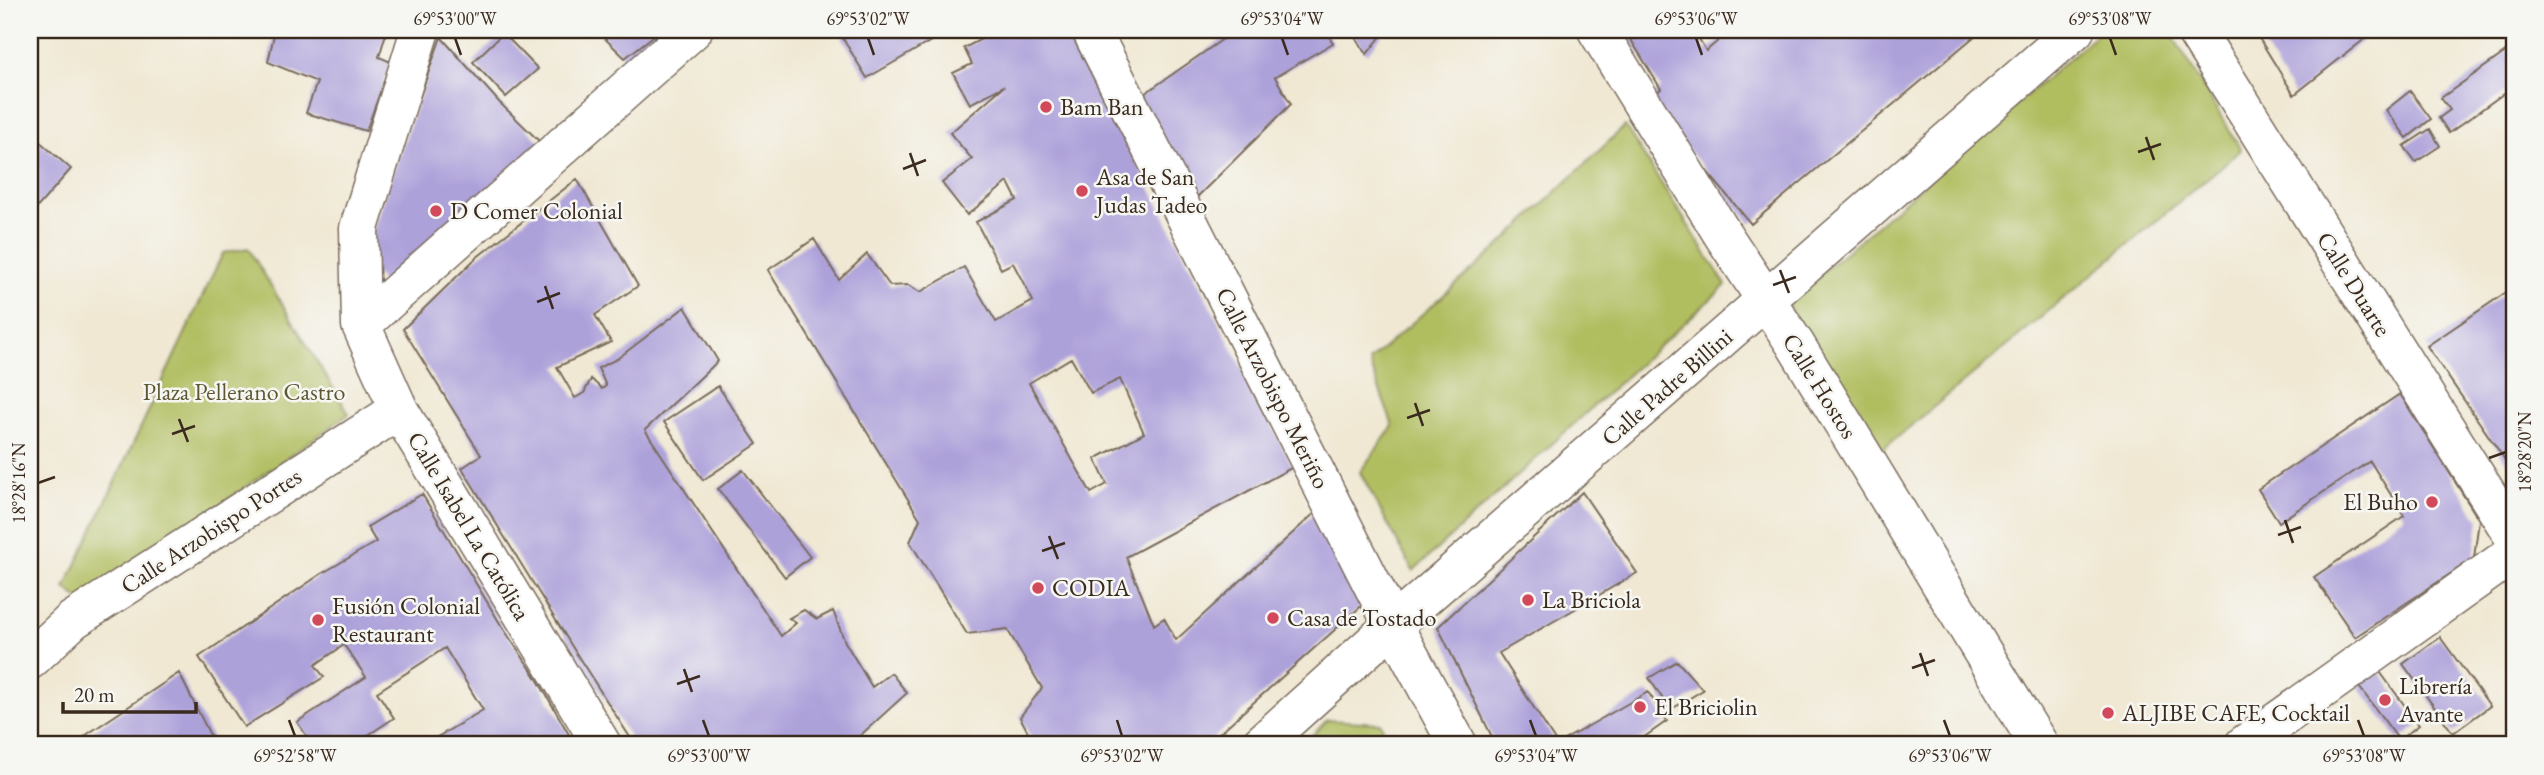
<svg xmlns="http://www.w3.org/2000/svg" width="2544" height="775" font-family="'EB Garamond',serif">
<rect width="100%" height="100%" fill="#f6f6f2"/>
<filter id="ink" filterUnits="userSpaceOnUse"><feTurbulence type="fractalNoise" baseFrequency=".0143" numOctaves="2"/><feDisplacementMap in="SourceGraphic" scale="14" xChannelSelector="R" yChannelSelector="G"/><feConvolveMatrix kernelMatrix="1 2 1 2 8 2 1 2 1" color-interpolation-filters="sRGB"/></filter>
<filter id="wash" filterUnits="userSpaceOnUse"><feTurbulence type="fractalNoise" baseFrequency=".00686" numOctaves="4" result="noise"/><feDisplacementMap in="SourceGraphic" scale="28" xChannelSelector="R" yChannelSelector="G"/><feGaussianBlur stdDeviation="1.57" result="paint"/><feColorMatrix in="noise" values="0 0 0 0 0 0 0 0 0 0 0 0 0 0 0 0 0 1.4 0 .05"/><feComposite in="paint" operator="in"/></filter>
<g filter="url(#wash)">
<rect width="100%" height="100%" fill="#f0e8d3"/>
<!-- green -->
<path fill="#b1be61" stroke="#767440" stroke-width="2" d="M2102,30H2169L2241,150L1875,456L1787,303Z
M1625,126L1726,285L1413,571L1360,472L1393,426L1369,361L1496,249Z
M248,248L349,414L82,602L65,588L223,253Z
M1327,720L1380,723L1392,745H1303Z"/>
<g id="blocks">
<!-- building -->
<path fill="#ada1da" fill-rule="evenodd" d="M275,30H387L379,57L391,62L366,131L306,113L317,82L268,62Z
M596,30H661L625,58Z
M852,30H950L867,78L842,37Z
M999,30H1069L1293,467L1126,557L1154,625L1164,618L1176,640L1319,509L1367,601L1206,745H1035L1020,717L1042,688L1007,629L967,634L910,542L920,519L768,270L814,239L839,280L867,254L890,286L908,285L920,292L964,267L996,322L1033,301L1013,263L1001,269L976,222L1017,200L1008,182L967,215L942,183L972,159L950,133L1004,86L970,104L953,73L972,64L964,48ZM1071,358L1091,393L1120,379L1144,433L1095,459L1107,484L1091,493L1029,383Z
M1236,30H1325L1333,43L1275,77L1291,104L1190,204L1134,101Z
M1350,30H1386L1367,54Z
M1625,30H1694L1706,51L1731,30H1982L1751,224L1647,100L1661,89Z
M2254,30H2376L2294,95Z
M503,33L538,69L506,97L473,62Z
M441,37L499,102L540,142L384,284L363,258Z
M2514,46V86L2449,133L2439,118L2450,110L2441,98Z
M2410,91L2431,119L2407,138L2386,110Z
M2430,129L2440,146L2416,162L2404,146Z
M30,133L71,169L34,211L30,206Z
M577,179L638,286L595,315L611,342L557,367L575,398L584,393L591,379L602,389L606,386L598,368L617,359L685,307L718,361L645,430L781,636L796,623L789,618L804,610L817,619L833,611L845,642L872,687L891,673L907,693L852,743L853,745H635L581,661L462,468L481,455L403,329L476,258Z
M2514,287V473L2427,346Z
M718,386L757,444L703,480L664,422Z
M2400,394L2479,520L2474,558L2355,637L2314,577L2404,516L2370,461L2279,522L2258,489Z
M743,470L810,557L785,577L718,489Z
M1582,492L1637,573L1499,653L1557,744L1648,692L1667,721L1633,745H1496L1438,627Z
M422,494L501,625L536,677L575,745H424L483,710L445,648L377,692L394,718L353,745H313L297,722L366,677L344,645L315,665L324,677L244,727L199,657L321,574L376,542L367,527Z
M2440,637L2490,706L2453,733L2403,664Z
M1677,661L1703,690L1670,710L1649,678Z
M2372,661L2419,725L2399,740L2351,676Z
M179,673L215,745H74L89,733Z"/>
</g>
</g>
<g filter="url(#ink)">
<use href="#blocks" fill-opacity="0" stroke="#7a6c5d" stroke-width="2"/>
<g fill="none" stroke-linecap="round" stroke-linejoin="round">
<defs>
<path id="pedestrian" d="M30,660L73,620L399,410"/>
<path id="minor" d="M420,30L359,228L361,325L399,410L602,745
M1597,30L1723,235L1795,344L2039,745
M2195,30L2514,537
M361,325L693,30
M1260,745L1393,625L2075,30
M2244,745L2514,553"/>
<path id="tertiary" d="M1091,30L1393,625L1458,745"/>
</defs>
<!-- pedestrian casing -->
<use href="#pedestrian" stroke="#7a6c5d" stroke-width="41"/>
<!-- minor casing -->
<use href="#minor" stroke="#7a6c5d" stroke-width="41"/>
<!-- tertiary casing -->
<use href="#tertiary" stroke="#7a6c5d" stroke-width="41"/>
<!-- pedestrian -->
<use href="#pedestrian" stroke="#fff" stroke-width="38"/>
<!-- minor -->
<use href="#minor" stroke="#fff" stroke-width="38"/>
<!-- tertiary -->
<use href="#tertiary" stroke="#fff" stroke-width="38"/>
</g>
</g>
<!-- ticks -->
<path fill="none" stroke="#3b2a1e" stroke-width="2.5" d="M455,38L461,55M868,38L874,55M1282,38L1288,55M1696,38L1702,55M2110,38L2116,55M2146,137L2154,160M2138,152L2161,144M910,153L918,176M903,169L926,160M1780,270L1789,293M1773,285L1796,277M545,286L553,309M537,302L560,293M1415,403L1423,426M1407,418L1430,410M179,419L188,442M172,434L195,426M2489,458L2506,452M38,483L55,477M2285,520L2293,543M2278,535L2301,527M1049,536L1058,559M1042,551L1065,543M1920,653L1928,676M1912,668L1935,660M684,669L692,692M677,684L700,676M289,720L295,736M703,720L709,736M1117,720L1122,736M1530,720L1536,736M1944,720L1950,736M2358,720L2364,736"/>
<!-- markers -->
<g fill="#d1495b" stroke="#f6f6f2" stroke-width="2.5">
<circle cx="1046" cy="107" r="7"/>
<circle cx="1082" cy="191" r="7"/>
<circle cx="436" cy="211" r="7"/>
<circle cx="2432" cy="502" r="7"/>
<circle cx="1038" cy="588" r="7"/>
<circle cx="1528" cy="600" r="7"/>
<circle cx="1273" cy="618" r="7"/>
<circle cx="318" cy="620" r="7"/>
<circle cx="2385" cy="700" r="7"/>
<circle cx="1640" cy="707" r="7"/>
<circle cx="2108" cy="713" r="7"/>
</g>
<g text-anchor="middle" stroke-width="5" stroke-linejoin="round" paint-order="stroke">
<!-- poi labels -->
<g font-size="24" fill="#3b2a1e" stroke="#f6f6f2" text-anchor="start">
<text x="1060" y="115">Bam Ban</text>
<text x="1096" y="185">Asa de San<tspan x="1096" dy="28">Judas Tadeo</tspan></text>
<text x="450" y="219">D Comer Colonial</text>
<text x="2418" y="510" text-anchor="end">El Buho</text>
<text x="1052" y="596">CODIA</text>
<text x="1542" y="608">La Briciola</text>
<text x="332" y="614">Fusión Colonial<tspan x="332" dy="28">Restaurant</tspan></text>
<text x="1287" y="626">Casa de Tostado</text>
<text x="2399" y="694">Librería<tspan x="2399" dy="28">Avante</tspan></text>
<text x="1654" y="715">El Briciolin</text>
<text x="2122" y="721">ALJIBE CAFE, Cocktail</text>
</g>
<!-- street labels -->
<g font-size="24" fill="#3b2a1e" stroke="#f6f6f2">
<text transform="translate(2354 284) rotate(58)" y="8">Calle Duarte</text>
<text transform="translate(1820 386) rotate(58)" y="8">Calle Hostos</text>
<text transform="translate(1667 387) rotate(-41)" y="8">Calle Padre Billini</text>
<text transform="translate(1273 388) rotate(63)" y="8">Calle Arzobispo Meriño</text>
<text transform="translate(469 526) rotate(59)" y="8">Calle Isabel La Católica</text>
<text transform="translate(211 531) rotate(-33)" y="8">Calle Arzobispo Portes</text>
</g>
<!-- park labels -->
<g font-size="24" fill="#5e5632" stroke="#f6f6f2">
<text x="244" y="400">Plaza Pellerano Castro</text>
</g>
</g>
<!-- margin -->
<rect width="2544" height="775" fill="none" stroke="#f6f6f2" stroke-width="77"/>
<!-- scale -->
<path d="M63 702v10h133v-10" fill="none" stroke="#3b2a1e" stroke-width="3.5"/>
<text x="74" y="702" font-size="21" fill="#3b2a1e" stroke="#f6f6f2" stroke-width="5" paint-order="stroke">20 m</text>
<rect x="38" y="38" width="2468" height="698" fill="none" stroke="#3b2a1e" stroke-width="2.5"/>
<g font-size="18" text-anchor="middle" fill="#3b2a1e">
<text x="455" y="25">69°53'00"W</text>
<text x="868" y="25">69°53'02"W</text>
<text x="1282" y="25">69°53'04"W</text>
<text x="1696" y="25">69°53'06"W</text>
<text x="2110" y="25">69°53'08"W</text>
<text transform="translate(2525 452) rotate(-90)" y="6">18°28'20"N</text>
<text transform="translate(19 483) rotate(-90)" y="6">18°28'16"N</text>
<text x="295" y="762">69°52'58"W</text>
<text x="709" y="762">69°53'00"W</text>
<text x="1122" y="762">69°53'02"W</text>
<text x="1536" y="762">69°53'04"W</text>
<text x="1950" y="762">69°53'06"W</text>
<text x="2364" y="762">69°53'08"W</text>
</g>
</svg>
